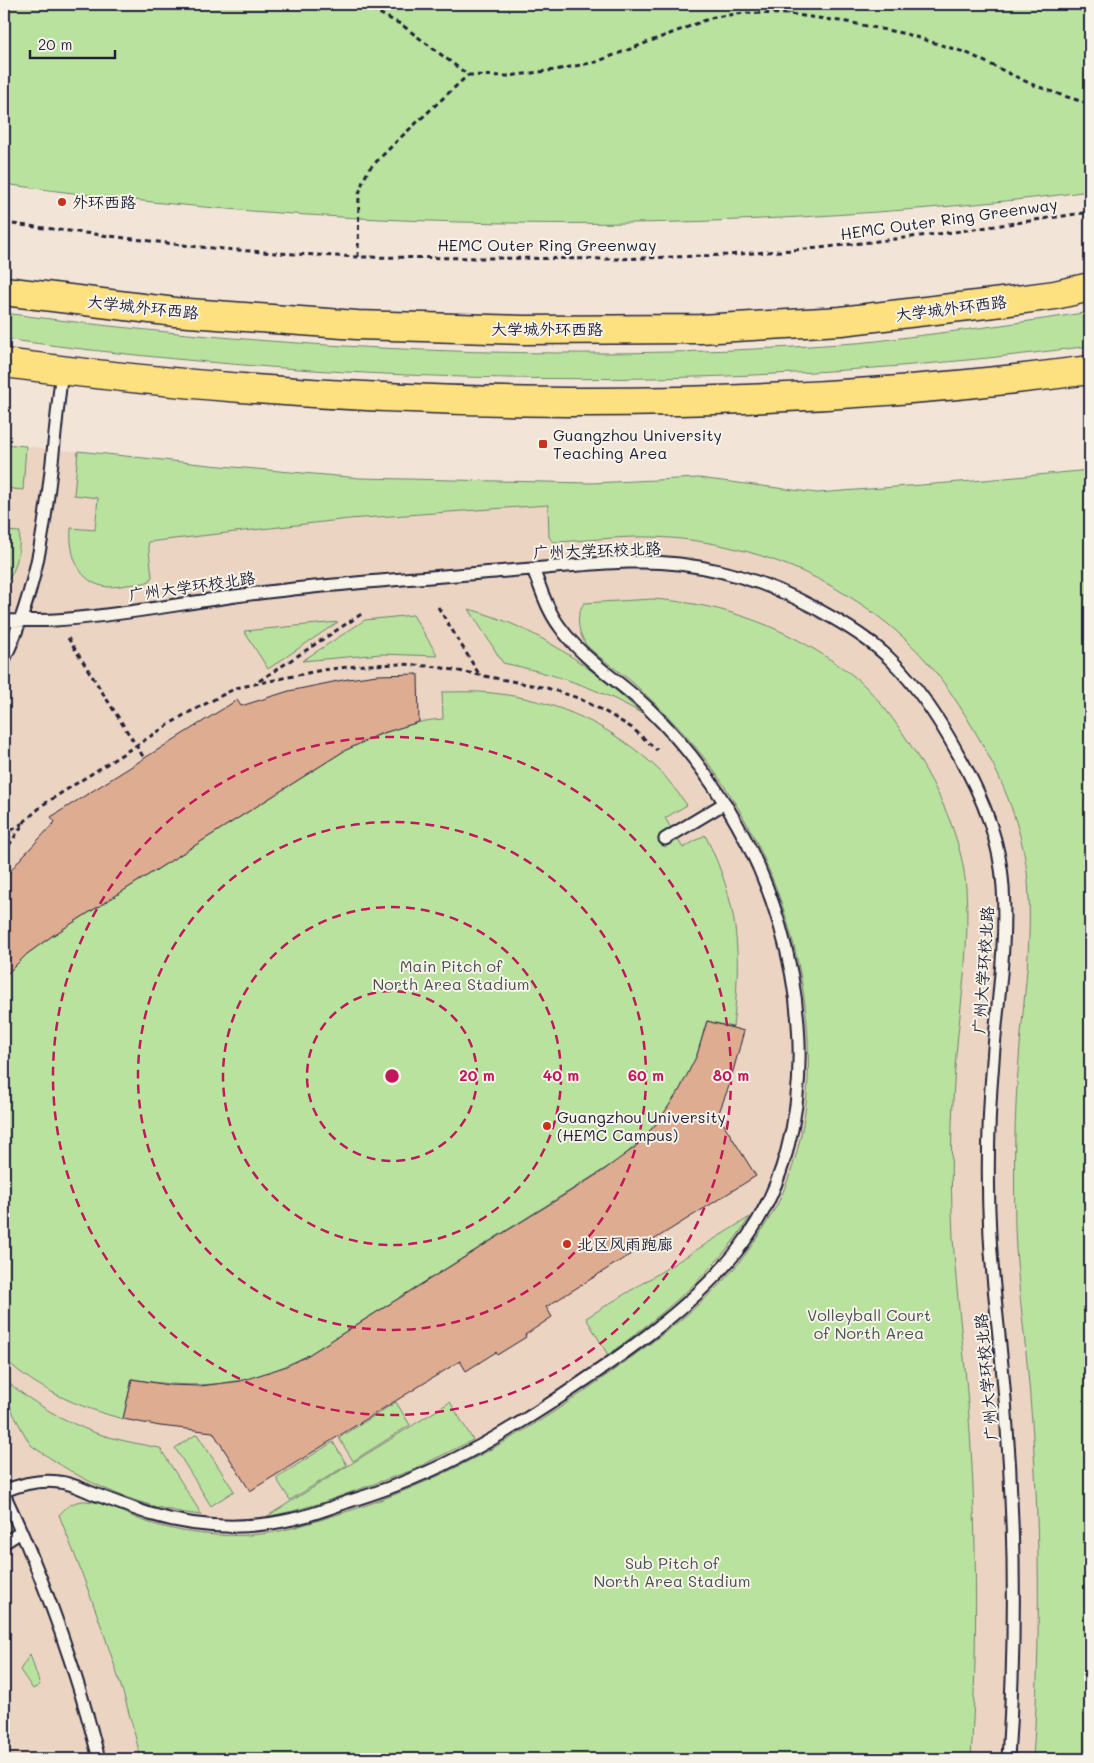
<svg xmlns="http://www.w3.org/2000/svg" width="1094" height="1763" font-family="Mali,'LXGW WenKai TC',sans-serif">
<rect width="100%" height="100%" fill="#f2e5d7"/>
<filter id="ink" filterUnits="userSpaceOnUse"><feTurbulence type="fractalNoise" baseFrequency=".02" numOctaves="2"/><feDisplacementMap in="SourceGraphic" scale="10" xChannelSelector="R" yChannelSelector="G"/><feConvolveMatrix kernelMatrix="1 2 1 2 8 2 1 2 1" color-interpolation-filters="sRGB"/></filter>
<g filter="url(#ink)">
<!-- built -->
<path fill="#ecd4c2" d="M4,444L210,465L360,478L591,483L699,478L817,493L973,481L1090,470V1759H4Z"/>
<!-- green -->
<path fill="#b9e29f" stroke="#6e826d" d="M4,4H1090V191C994,204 898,211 801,217C535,232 268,221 4,184Z
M1090,312V346C732,393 362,388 4,339V313C280,350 561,364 840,344C866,343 891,339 916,336C974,329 1032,321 1090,312Z
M4,444L26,446L23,490L4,488Z
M78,451L210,465L360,478L591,483L699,478L817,493L973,481L1090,470V1759H1033C1041,1639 1040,1517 1030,1397C1026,1341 1017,1285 1015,1228C1014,1172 1014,1115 1019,1059C1023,1000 1033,941 1028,882C1024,836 1008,792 986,751C964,711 939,670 905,639C859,596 798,564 737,549C710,542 681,538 653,537C620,536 586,541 553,542L549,537L548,505L349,519L148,542L152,576L150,581C143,584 135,584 127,585C121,586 114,587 108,587C78,584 69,554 71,528L95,530L98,498L74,495Z
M4,531L20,532C19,551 18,571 4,584Z
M653,599C712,603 767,620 817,651C834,662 852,673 866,687C892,714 913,747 931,780C949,814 963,850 966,888C970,944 961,1000 956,1055C951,1116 950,1176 953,1237C956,1292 964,1348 968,1404C977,1522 978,1641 971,1759H141C121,1675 91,1595 59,1515C66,1507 74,1501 84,1501C103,1501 123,1513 141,1520C183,1535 235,1540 280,1531C306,1525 332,1516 358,1508C446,1478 524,1435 600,1380C650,1344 707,1305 745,1255C756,1240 768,1221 777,1205C844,1070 796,878 708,763C686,734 660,707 632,682C617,669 600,659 586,645C578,631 575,616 584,603Z
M469,609C536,627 591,666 641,713C596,687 554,674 503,663Z
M413,615L438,656L381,654L302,661L365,620Z
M338,622L268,669L244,631Z
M442,692C458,692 475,691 492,693C555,699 615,727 661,772C670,782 679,794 687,805L665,818L683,848L705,835C739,903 742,953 733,1027L707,1021C703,1032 701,1044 697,1055C681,1096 652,1134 617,1161L305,1357C245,1387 198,1390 132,1379L123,1419C79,1407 37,1390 4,1358V977L27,954L52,936L344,751C375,736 408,721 443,719Z
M750,1217C715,1273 661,1315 608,1355L586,1318Z
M4,1379C31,1402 63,1421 96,1433C117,1440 139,1444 160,1448L202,1515C150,1510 96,1489 53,1460C46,1455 38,1451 31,1445C28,1442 6,1400 4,1395C3,1390 4,1384 4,1379Z
M396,1402L410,1425L353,1461L339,1438Z
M450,1402L473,1440L410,1471L321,1503L293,1511L266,1517Z
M197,1434L234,1491L211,1506L175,1448Z
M333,1442L347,1465L290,1500L276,1478Z
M30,1654L40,1685L33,1689L20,1670Z"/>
<!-- building -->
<path fill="#deac91" stroke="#22223b" d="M418,674L419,722L380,734L344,751L52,936L27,954L4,977V879L21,858L55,822L51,817L237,700L241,706L289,691L348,679L377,675Z
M707,1021L744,1031L729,1086L718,1115L756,1176L546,1307L552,1317L525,1335L526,1337L497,1355L496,1352L466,1371L460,1361L250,1491L213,1432L160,1426L123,1419L132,1379L168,1385L200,1386L241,1381L284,1367L305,1357L601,1172L634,1148L658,1122L680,1089L697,1055Z"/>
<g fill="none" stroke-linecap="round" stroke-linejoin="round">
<defs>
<path id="lane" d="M4,621C21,620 38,621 55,620C123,616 191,601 259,593C337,583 416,578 495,572C515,570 536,569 556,567C597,564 638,559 679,564C736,571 784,589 833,618C854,630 874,643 891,660C918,687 939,719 957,752C981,793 1000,839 1003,887C1007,945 997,1003 993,1061C988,1119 987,1178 990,1236C993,1291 1001,1345 1005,1400C1015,1519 1016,1640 1008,1759
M4,660C49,566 49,472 62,371
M665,839L725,803
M4,1491C21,1484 40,1479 59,1482C72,1483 84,1490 97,1495C114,1501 132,1508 150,1514C197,1528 246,1530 293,1519C312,1515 330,1508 347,1502C373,1494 399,1485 423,1474C472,1453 518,1425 563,1395C621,1356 694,1306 737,1251C831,1132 808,949 737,824C713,781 684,743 649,709C620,681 583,660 560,627C547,610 541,589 533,569
M4,1494C44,1578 76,1669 99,1759
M4,1543L21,1532"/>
<path id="primary" d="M4,291L175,312L357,325L523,330L700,329L841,321L994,303L1055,295L1090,287
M4,363C362,410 732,417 1090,370"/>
</defs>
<!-- lane casing -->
<use href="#lane" stroke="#22223b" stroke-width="15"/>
<!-- primary casing -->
<use href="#primary" stroke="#22223b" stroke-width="31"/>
<!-- path -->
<path stroke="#22223b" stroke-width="3" stroke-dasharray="5 4" stroke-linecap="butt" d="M345,4L373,10L402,25L468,75L509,76L555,70L596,62L714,17L744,13L789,14L847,22L906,34L967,53L1031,84L1061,95L1090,104
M788,4L789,14
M4,223L199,247L275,253L358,257L617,259L727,255L819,248L954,232L1090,212
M358,257L359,194L363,181L369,169L399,139L468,75
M438,607L479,674
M68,638L144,758
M259,681L363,613
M4,835L23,823
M4,853L25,821L44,804L184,715L236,688L322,670L365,665L403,664L438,667L547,688L578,698L604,711L632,728L657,750"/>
<!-- lane -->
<use href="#lane" stroke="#f7f3e8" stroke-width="11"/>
<!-- primary -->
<use href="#primary" stroke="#fde080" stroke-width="28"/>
</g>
</g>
<!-- distance rings -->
<g fill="none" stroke="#c2185b" stroke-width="2.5" stroke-dasharray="9 6">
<circle cx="392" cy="1076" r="85"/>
<circle cx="392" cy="1076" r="169"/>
<circle cx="392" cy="1076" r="254"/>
<circle cx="392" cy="1076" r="339"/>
</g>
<!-- markers -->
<g fill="#c8321e" stroke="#f7f3e8" stroke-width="2">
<circle cx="62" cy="202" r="5"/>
<rect x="538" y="439" width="10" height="10" rx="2.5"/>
<circle cx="547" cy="1126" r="5"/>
<circle cx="567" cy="1244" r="5"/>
</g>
<g text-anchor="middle" stroke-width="4" stroke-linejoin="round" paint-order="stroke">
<!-- poi labels -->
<g font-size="16" fill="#22223b" stroke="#f7f3e8" text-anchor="start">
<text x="72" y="208">外环西路</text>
<text x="553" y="441">Guangzhou University<tspan x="553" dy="18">Teaching Area</tspan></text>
<text x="557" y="1123">Guangzhou University<tspan x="557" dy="18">(HEMC Campus)</tspan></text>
<text x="577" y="1250">北区风雨跑廊</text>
</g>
<!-- street labels -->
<g font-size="16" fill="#22223b" stroke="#f7f3e8">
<text transform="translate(949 219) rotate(-8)" y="6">HEMC Outer Ring Greenway</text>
<text x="547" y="251">HEMC Outer Ring Greenway</text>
<text transform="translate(143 307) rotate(6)" y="6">大学城外环西路</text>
<text transform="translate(951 308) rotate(-7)" y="6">大学城外环西路</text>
<text x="547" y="335">大学城外环西路</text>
<text transform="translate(597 550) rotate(-2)" y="6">广州大学环校北路</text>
<text transform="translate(192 586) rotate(-8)" y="6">广州大学环校北路</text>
<text transform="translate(983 970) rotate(-86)" y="6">广州大学环校北路</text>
<text transform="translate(986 1377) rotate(-95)" y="6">广州大学环校北路</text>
</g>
<!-- park labels -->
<g font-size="16" fill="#485254" stroke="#f7f3e8">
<text x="451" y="972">Main Pitch of<tspan x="451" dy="18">North Area Stadium</tspan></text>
<text x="869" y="1321">Volleyball Court<tspan x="869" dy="18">of North Area</tspan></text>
<text x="672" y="1569">Sub Pitch of<tspan x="672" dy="18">North Area Stadium</tspan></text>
</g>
</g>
<circle cx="392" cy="1076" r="8" fill="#c2185b" stroke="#f7f3e8" stroke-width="2.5"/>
<g font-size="15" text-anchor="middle" font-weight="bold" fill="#c2185b" stroke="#f7f3e8" stroke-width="4" stroke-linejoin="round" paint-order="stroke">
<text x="477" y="1081">20 m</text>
<text x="561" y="1081">40 m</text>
<text x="646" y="1081">60 m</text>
<text x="731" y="1081">80 m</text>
</g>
<!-- margin -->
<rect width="1094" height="1763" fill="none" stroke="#f7f3e8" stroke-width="20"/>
<rect x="10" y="10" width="1074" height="1743" fill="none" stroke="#22223b" stroke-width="2" filter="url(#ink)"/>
<!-- scale -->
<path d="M30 50v8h85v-8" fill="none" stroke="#22223b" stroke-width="2.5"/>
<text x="38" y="50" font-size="15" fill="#22223b" stroke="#f7f3e8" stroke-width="4" paint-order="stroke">20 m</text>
</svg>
